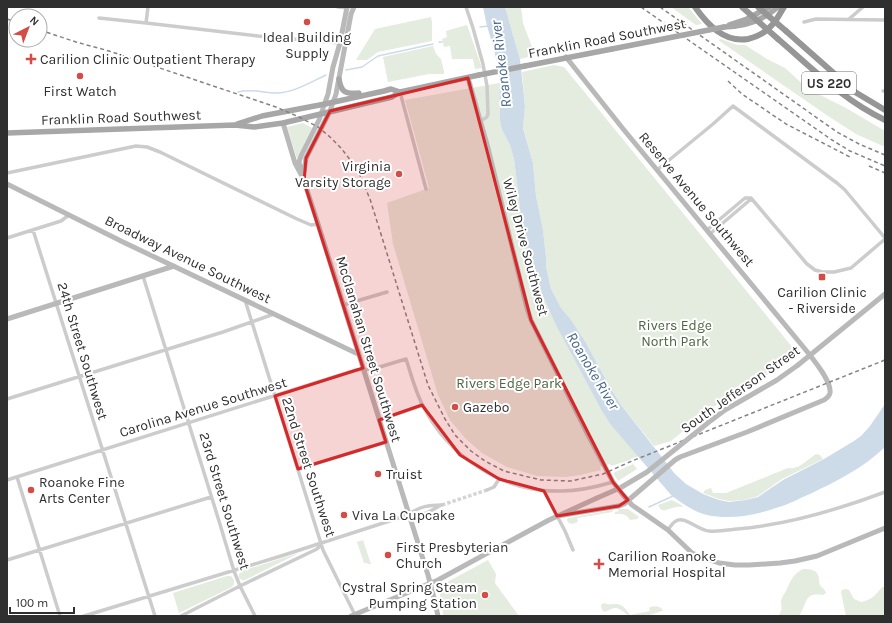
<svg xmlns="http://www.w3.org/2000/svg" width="892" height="623" font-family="Karla,sans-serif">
<rect width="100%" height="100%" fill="#fff"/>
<!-- green -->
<path fill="#e4ebdf" d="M505,7H521L523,23L532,47L531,53L528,57L520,59Z
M671,7H688L702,24L696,25Z
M431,17L432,22V41L378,52L367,60H356L375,29Z
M467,25L482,68L475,69L473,59H452L450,46L444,47L442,39L447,37L446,31Z
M721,39L737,45H745L767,59L785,68L808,89L846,108L885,131V147L856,134L828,116L718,40Z
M433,46L436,54L441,59L444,71V74H429L388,82L383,57Z
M554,65L564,67L797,353L779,368L713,407L671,441L654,446L621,405L611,389L586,343L571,321L561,308L551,289L546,266V257L543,230L536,196L533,163L523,127L525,106L522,72Z
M499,83L500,121L502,130L510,145L514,159L523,233L611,425L639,456L630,459V460L611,466L610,464L600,467L601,470L580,475L566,477L537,476L507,467L482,453L465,438L450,420L438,395L393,244L387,203L429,188L405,100Z
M303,123L312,128L297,159L287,127Z
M816,454L820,455L823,459L782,479L758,496L745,500L729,501L719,499L703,493L705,490L711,488L713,493H726L788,468C799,470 808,459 816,454Z
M633,464L637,469L618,481L613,473Z
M672,500L683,506L682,507C674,505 666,512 662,510C661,510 658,505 658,505Z
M618,509H628L639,517L637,519L630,520C626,513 622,514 615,514V512L619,511Z
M612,510L613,512L577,518L578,522L572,524L569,523L567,521V519L569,518Z
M363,540L371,564H369L366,563H364L357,542Z
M311,549L299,553L245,580H242L239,578V574L242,571Z
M488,560L496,574L495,583L519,616H443L442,602L438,587Z
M803,569C810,569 817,569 819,578C820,583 818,580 820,585C822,588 825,589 826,593L823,595C803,592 808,603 799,616H778C785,608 779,604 782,598C783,595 786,592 787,589C791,580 793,574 803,569Z
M227,576H231L234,580V584L232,587L179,613L173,593Z
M882,587H885V616H846L841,592L842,590L846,589L849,590L854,599L861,602C871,600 875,596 882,587Z
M604,603C608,605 610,604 614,604C622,603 626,609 630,615L650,611L649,608C653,605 661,606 663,610L662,611C658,612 657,613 653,614C647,616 637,617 631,616C625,615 621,607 614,608C610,609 608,611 605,612L602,610L601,605Z"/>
<!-- water -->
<path fill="#cddae8" d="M483,7H505L520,59L525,106L523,128L533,163L536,196L543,230L546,257V266L551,289L561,308L571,320L586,343L611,389L621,405L675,474L686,484L703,494L719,500L729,502L746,500L758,497L783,480L824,459L854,441L861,436L870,426L885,404V447C863,468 837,481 810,494C800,498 790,504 779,507C756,515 731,520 707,515C694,512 682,503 672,496L611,425L602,411L556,325L538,284L523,233L514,159L510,145L502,130L500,121L499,70L493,46L487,26Z"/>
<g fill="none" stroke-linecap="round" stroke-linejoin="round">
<!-- stream -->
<path stroke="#cddae8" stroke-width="1.5" d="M480,27L488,26
M439,42H442
M346,70L362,67L378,56L433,44
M238,92C250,88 263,93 276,93C293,93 311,82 326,75
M649,507L673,496"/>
<!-- street-tunnel -->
<path stroke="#d5d5d5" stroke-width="3.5" stroke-dasharray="3.5 2" stroke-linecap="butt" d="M442,505L487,490"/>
<!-- street -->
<path stroke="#ccc" stroke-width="3.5" d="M338,7L348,8
M466,7L473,28L483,64L487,86L488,114C487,118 485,119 480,120
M99,18L146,23L258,36L340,43
M849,19L863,7
M804,22L816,19L885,20
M146,23L148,7
M883,91H885
M400,92L426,189
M657,170L713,124L733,106L837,183L845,190L885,238
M7,173L136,146L147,147L160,152L297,219L311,225L318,224
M751,198L807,264L815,270L822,272H834L851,268L885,239
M33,230L155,616
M707,230L745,198H751
M710,234L751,199
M7,238L61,221L69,215
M143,276L219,521L234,571L240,586L255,616
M245,300L323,550L355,615
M343,305L387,292
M7,399L223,332L274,314
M379,420L423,405
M298,469L386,442
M17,477L60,616
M7,480L356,370L373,369L406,359C411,374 415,390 422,404C448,457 503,493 562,491C579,491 596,487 613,482
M487,490L494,487L499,479
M544,491L565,531L573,550
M408,515C423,517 429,512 441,505
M668,530C670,527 672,523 676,521C684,515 699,531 709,531C718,532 728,530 737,529C787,525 837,510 885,492
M7,560L211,497
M84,616L281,556L408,515C420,506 429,505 442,505
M181,616L240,586L317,549L320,546L321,543"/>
<!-- secondary -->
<path stroke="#b9b9b9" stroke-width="5" d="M468,78L488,148L527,308L531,320L587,433L613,482L623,495L632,505L668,530L692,553L707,559L719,563L735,565H749L780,563L795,561L817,556L885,528
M283,123L295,163L303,178L318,224L428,575L434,598L438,616
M301,171L299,162L301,156L319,120L328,94L333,67L340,43L347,7
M303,177L306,158L330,111L336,94L351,14L354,7
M7,184L123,242L358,354
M7,319L174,266
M798,365L885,294
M557,516L619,506L624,504L675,460L680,457L747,432L824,400C827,398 829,397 830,393C832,381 812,358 805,349L624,130L566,57
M497,548L549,520L597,498
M351,616L438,580L493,550"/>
<!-- primary -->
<path stroke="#a7a7a7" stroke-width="5.5" d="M729,25L747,19L769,7
M724,27C744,27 763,20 778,7
M525,66L612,49
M339,79C341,93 346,94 359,93
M237,124L262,116L325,104L384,91L391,89L400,92
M7,133L235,125L254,127L283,123L392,97L400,92L479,75"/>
<!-- highway -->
<path stroke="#969696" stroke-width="6" d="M695,7C707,24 724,43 748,39C757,37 766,32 772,25C777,20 780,13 784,7
M786,31L855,92L885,110
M778,39C812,68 844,101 885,120"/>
<!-- rail -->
<path stroke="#848484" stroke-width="1.5" stroke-dasharray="4 3" stroke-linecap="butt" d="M641,7L832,140L850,151L885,166
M660,7L837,132L859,144L885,155
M7,19L16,22
M40,30L76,42L109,51L276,107L299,117L318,127L330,137L341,148L351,161L359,173L370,199L428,385L445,419L455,435L471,451L485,461L504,471L541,480L571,481L603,474L632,461L885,360
M728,81L742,94L786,124L852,158
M869,166L885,173"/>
<!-- secondary-bridge -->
<path stroke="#b9b9b9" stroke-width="5" d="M597,498L620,488L647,472L709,422L725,410L777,380L798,365"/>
<!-- primary-bridge -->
<path stroke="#a7a7a7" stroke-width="5.5" d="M612,49L724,27
M479,75L525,66"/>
<!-- highway-bridge -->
<path stroke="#969696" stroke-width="6" d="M742,7L778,39
M758,7L786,31"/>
</g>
<!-- marked area -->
<path fill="#d62828" fill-opacity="0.2" stroke="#d62828" stroke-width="3" stroke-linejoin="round" d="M468,78L531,320L613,482L628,500L619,506L557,516L544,491L499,479L460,455L422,405L379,420L386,442L298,469L275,396L363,368L304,182L306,158L330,111Z"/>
<!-- markers -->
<g fill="#d34c45" stroke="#fff" stroke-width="1.5">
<circle cx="307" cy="22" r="4"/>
<path d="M29 53h4v4h4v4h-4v4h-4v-4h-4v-4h4z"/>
<circle cx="80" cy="76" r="4"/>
<circle cx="399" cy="174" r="4"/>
<rect x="818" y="273" width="8" height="8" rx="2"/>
<circle cx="455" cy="407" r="4"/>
<circle cx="378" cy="474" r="4"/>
<circle cx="31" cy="490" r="4"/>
<circle cx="344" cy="515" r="4"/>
<circle cx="388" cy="555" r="4"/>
<path d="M597 558h4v4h4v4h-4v4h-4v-4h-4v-4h4z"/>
<circle cx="485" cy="595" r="4"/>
</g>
<g text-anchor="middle" stroke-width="4" stroke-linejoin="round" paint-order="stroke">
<!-- shield labels -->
<rect fill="#fff" stroke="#6d6d6d" stroke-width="1" x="802" y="72" width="54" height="22" rx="3"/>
<g font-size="13" font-weight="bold" fill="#2f2f2f">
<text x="829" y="88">US 220</text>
</g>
<!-- poi labels -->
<g font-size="14" fill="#2f2f2f" stroke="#fff" text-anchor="start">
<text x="307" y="42" text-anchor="middle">Ideal Building<tspan x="307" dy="16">Supply</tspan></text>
<text x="40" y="64">Carilion Clinic Outpatient Therapy</text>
<text x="80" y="96" text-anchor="middle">First Watch</text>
<text x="391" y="171" text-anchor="end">Virginia<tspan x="391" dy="16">Varsity Storage</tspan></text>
<text x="822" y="297" text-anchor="middle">Carilion Clinic<tspan x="822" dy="16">- Riverside</tspan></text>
<text x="463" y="412">Gazebo</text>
<text x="386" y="479">Truist</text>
<text x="39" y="487">Roanoke Fine<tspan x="39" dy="16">Arts Center</tspan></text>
<text x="352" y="520">Viva La Cupcake</text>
<text x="396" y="552">First Presbyterian<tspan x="396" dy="16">Church</tspan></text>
<text x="608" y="561">Carilion Roanoke<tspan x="608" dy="16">Memorial Hospital</tspan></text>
<text x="477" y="592" text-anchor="end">Cystral Spring Steam<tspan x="477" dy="16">Pumping Station</tspan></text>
</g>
<!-- street labels -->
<g font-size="14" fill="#2f2f2f" stroke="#fff">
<text transform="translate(607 38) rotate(-11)" y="5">Franklin Road Southwest</text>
<text transform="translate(121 117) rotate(-2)" y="5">Franklin Road Southwest</text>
<text transform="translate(697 199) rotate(50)" y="5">Reserve Avenue Southwest</text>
<text transform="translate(526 247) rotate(75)" y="5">Wiley Drive Southwest</text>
<text transform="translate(188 259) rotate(26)" y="5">Broadway Avenue Southwest</text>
<text transform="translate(369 349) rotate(73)" y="5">McClanahan Street Southwest</text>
<text transform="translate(83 351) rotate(73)" y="5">24th Street Southwest</text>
<text transform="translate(740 389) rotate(-35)" y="5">South Jefferson Street</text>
<text transform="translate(203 407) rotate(-17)" y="5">Carolina Avenue Southwest</text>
<text transform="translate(309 467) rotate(72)" y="5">22nd Street Southwest</text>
<text transform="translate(225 501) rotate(73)" y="5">23rd Street Southwest</text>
</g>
<!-- park labels -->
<g font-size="14" fill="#4e6641" stroke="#fff">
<text x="675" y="330">Rivers Edge<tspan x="675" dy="16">North Park</tspan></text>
<text x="509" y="388">Rivers Edge Park</text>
</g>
<!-- water labels -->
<g font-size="15" font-style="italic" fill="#466689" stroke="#fff">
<text transform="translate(501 64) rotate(-97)" y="5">Roanoke River</text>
<text transform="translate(593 371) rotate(59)" y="5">Roanoke River</text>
</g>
</g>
<!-- border -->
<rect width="892" height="623" fill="none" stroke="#2f2f2f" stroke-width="16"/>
<!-- north arrow -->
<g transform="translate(28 28) rotate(42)"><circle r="19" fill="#ffffff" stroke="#acacac"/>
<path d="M0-3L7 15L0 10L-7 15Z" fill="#d34c45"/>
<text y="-6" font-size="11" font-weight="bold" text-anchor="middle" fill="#2f2f2f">N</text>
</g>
<!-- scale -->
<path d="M10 607v6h64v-6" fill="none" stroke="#2f2f2f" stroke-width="2"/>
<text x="16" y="607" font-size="12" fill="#2f2f2f" stroke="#ffffff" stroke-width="3" paint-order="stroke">100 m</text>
</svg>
